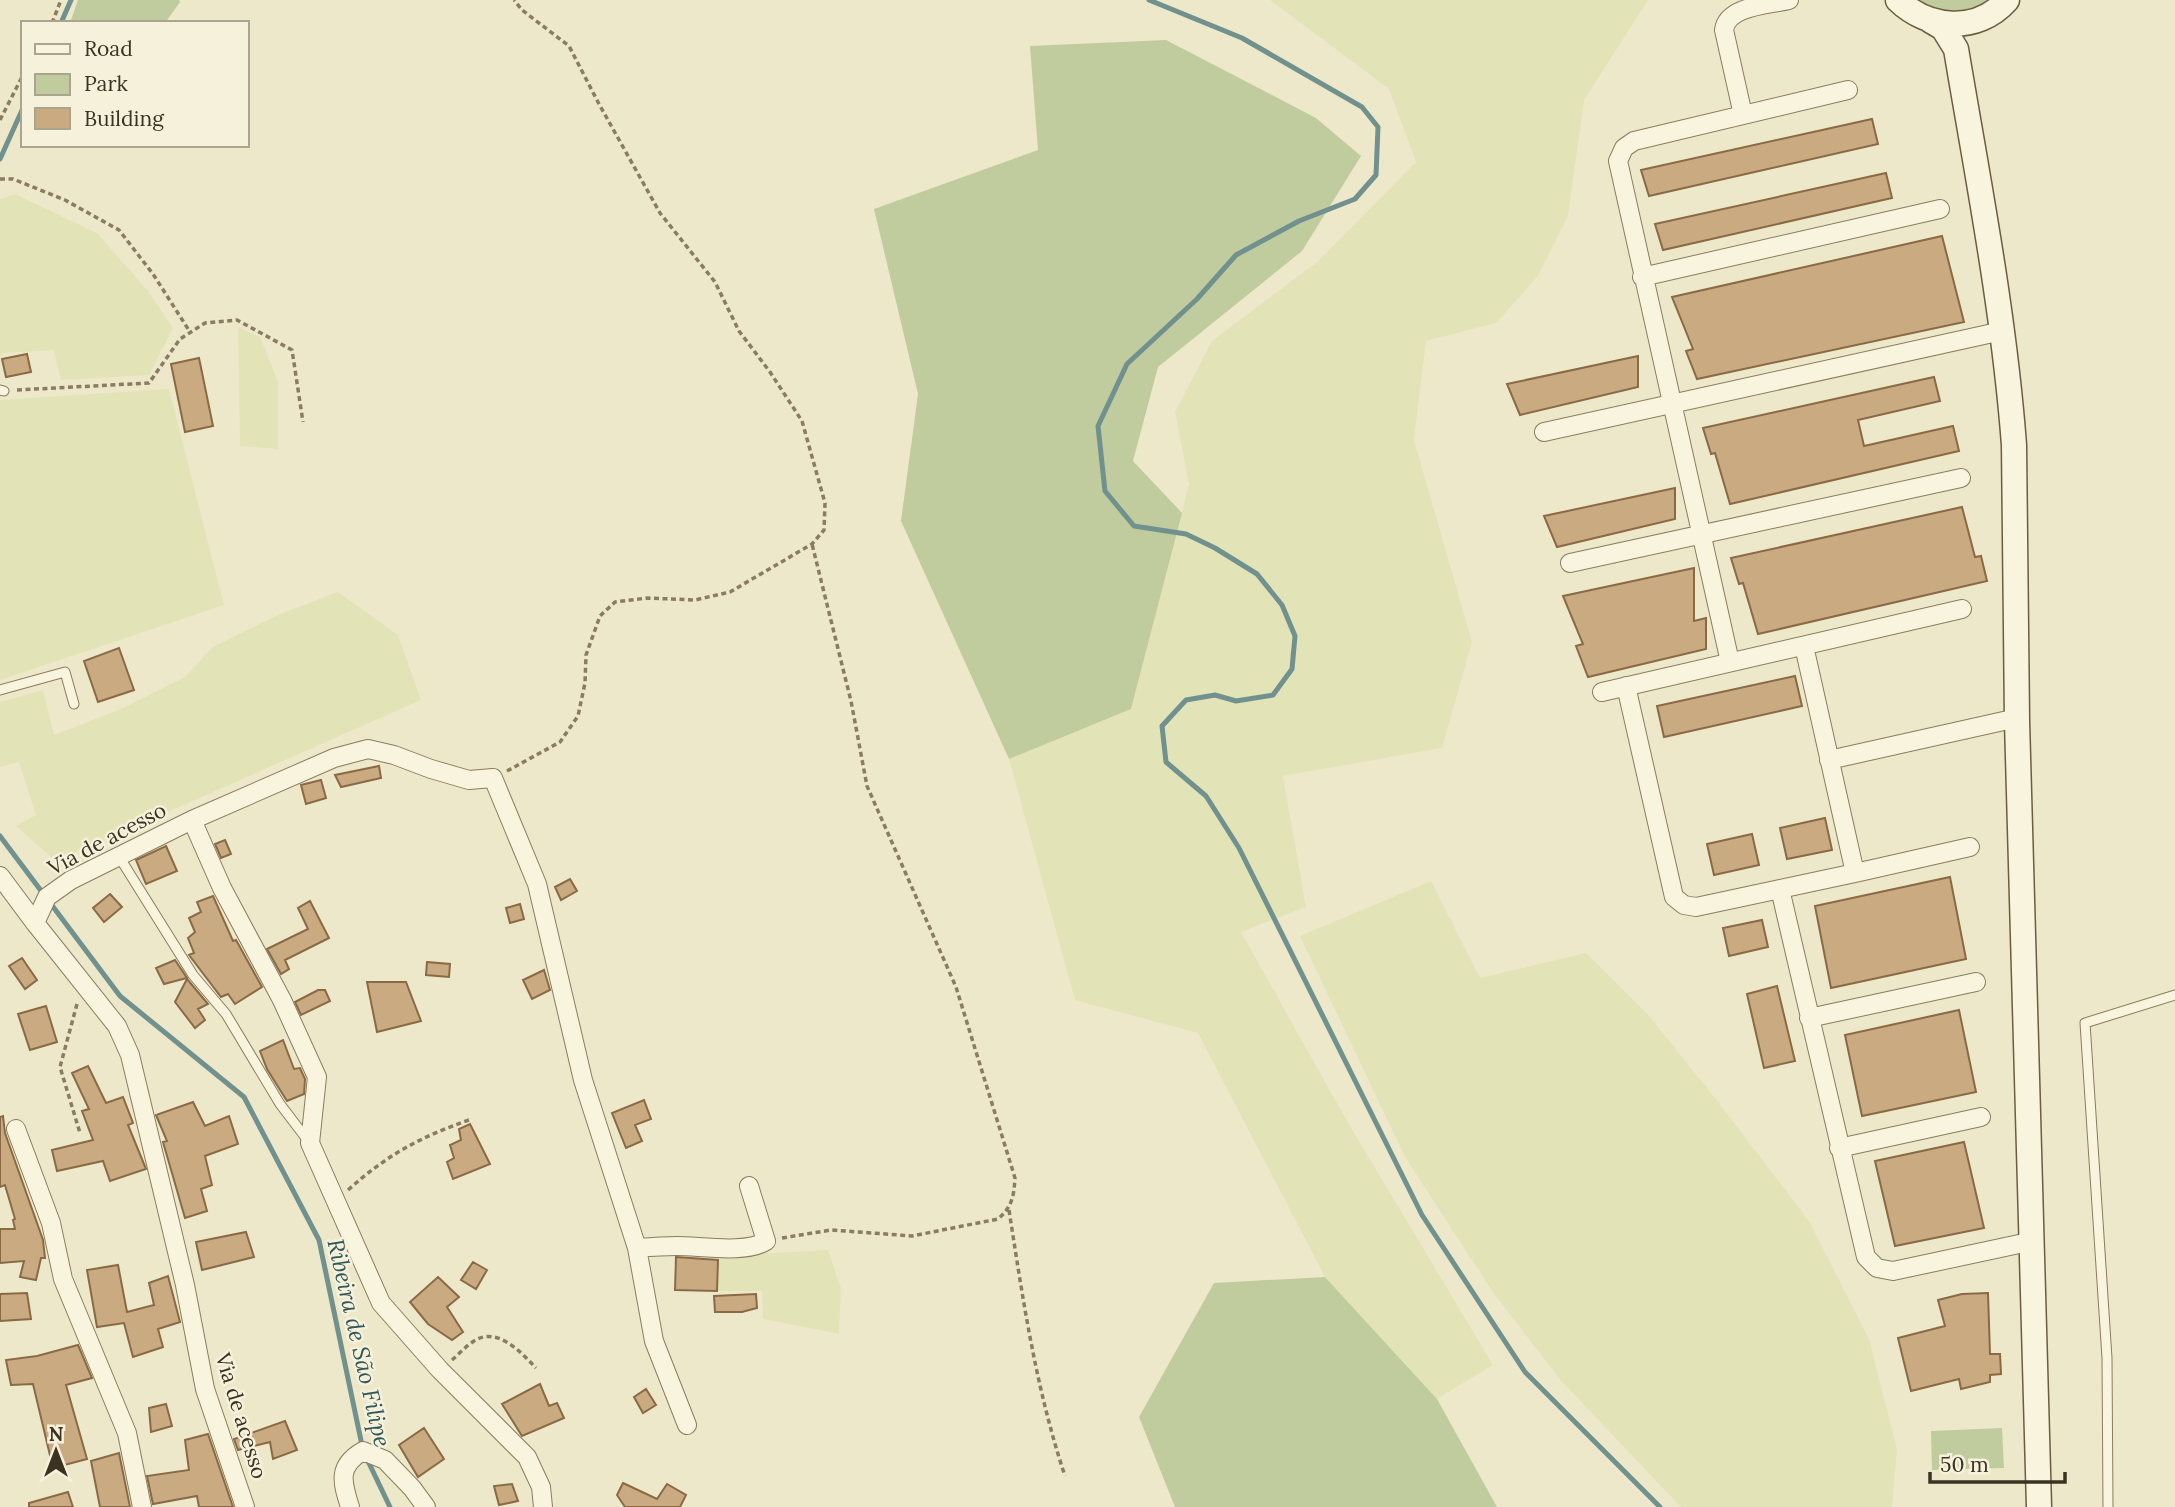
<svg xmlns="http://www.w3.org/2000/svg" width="2175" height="1507" font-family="Lora,serif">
<rect width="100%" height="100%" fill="#eee8ca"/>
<!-- farmland -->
<path fill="#e3e3b8" d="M1270,0H1648L1584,100L1568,216L1538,276L1496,323L1426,341L1414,440L1472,642L1442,748L1283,776L1306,907L1241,932L1347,1121L1493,1365L1437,1399L1325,1277L1198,1033L1075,1000L1009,759L1131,709L1189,484L1175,412L1212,341L1317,262L1416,162L1389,89Z
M15,194L97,233L148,291L173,328L149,375L61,380L54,350L2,353L0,359V199Z
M238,327L260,337L278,382V449L240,446Z
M169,389L224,605L0,680V400Z
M338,592L398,635L421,700L75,853L51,857L16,826L36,815L19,762L0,767V702L43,690L54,735L121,709L185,677L213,647L280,614Z
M1431,881L1480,978L1586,953L1650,1017L1719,1103L1809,1221L1869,1339L1897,1449L1892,1507H1681L1563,1383L1494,1294L1405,1157L1300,936Z
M828,1250L841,1288L839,1334L763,1319L762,1291H717L718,1256Z"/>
<!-- green -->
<path fill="#c0cc9e" d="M78,0H179L180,2L165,23H70Z
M1914,0H1992C1962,18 1944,17 1914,0Z
M1166,40L1316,118L1361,156L1302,251L1158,367L1133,461L1182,513L1131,709L1009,759L901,521L918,394L874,209L1038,150L1030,46Z
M1325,1277L1437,1399L1497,1507H1175L1139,1417L1214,1283Z
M2002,1428L2004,1468L1932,1470L1931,1431Z"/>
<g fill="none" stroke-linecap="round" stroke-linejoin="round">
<!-- stream -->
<path stroke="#71918e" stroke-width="5" d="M1149,0L1242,38L1362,107L1378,127L1376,175L1355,199L1299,221L1236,255L1197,299L1127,364L1098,426L1105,491L1134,526L1186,534L1215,548L1257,574L1282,605L1295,636L1292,669L1273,695L1236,701L1215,695L1186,700L1162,726L1166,762L1206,796L1239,848L1422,1215L1525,1372L1660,1507
M61,23L71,0
M0,159L23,108
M0,836L120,996L244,1097L319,1240L363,1450
M367,1459L390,1507"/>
</g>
<!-- building -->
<path fill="#caab81" stroke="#896a45" stroke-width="2" d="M1872,119L1878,144L1649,196L1641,170Z
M1886,173L1892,198L1663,250L1655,224Z
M1942,236L1964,322L1697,379L1686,351L1693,349L1672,297Z
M27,354L31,372L6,377L2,359Z
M1638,356V387L1520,415L1507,384Z
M199,358L213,426L185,432L171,364Z
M1934,377L1940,401L1858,420L1864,446L1953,426L1959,451L1730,504L1715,453L1711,454L1703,428Z
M1675,488V519L1557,547L1544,516Z
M1962,507L1975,557L1981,556L1987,581L1758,634L1743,583L1739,584L1731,558Z
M1694,568V621L1706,618V649L1588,677L1576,646L1583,644L1563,596Z
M119,648L134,690L98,702L84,661Z
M1795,676L1802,706L1664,737L1657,706Z
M379,766L381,778L341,787L335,775Z
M321,780L326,798L306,804L301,785Z
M1825,818L1832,850L1787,859L1780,828Z
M1752,834L1759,865L1714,875L1707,844Z
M225,840L231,854L221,858L215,844Z
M166,846L177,871L146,884L136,860Z
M1950,877L1966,959L1831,988L1815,906Z
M570,879L577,891L561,900L555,887Z
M110,894L122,907L104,922L93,908Z
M213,896L233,941L236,940L262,987L235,1004L228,994L221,997L189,955L194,953L188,938L195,932L189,918L201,912L197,902Z
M310,901L329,938L285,960L289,969L281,974L267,949L308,929L298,908Z
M520,904L524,919L510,923L506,908Z
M1762,920L1768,947L1729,956L1723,928Z
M22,958L37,980L25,989L9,966Z
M175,960L187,978L164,984L156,968Z
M427,962L450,964L449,977L426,975Z
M544,970L550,990L532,999L523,980Z
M187,979L208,1004L198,1009L205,1020L195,1028L175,1002Z
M367,982H406L421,1021L377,1032Z
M1777,986L1795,1061L1764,1068L1747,994Z
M318,990H325L330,1001L301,1015L295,1002Z
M46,1006L57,1042L30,1050L18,1014Z
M1959,1010L1976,1092L1862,1116L1845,1035Z
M283,1040L294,1069L300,1068L305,1079L304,1094L287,1101L267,1069L260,1051Z
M88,1066L106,1103L123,1097L133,1123L128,1125L146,1169L110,1181L103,1161L57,1171L52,1150L93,1140L82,1111L89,1109L72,1073Z
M644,1100L651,1119L635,1125L642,1141L626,1148L612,1113Z
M193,1102L205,1126L229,1116L238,1144L205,1156L212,1185L201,1189L207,1211L185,1218L163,1142L167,1141L156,1115Z
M3,1116L5,1133L43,1240L45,1258H41L36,1280L20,1277L24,1261L0,1263V1229H15L13,1220L15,1219L5,1185L0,1187V1117Z
M470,1124L490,1164L453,1179L447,1162L454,1158L450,1145L461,1140L459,1129Z
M1964,1142L1984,1228L1895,1246L1875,1161Z
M246,1232L254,1257L202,1270L196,1242Z
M676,1257L718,1260L717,1291L675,1290Z
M473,1262L487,1270L476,1289L461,1280Z
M118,1265L127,1312L154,1305L149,1283L168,1276L180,1322L158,1329L163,1347L133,1357L124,1323L97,1327L87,1270Z
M438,1277L459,1297L447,1307L463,1332L452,1340L428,1324L410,1302Z
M27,1293L31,1319L0,1321V1294Z
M1988,1293L1990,1354H2000L2001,1374L1990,1375V1382L1961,1389L1959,1379L1911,1391L1898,1338L1945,1326L1938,1300L1962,1294Z
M756,1294L757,1308L742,1312H715L714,1296Z
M78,1345L92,1378L66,1385L87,1459L53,1468L33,1384L11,1385L6,1360L37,1356Z
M540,1384L549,1406L557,1403L564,1418L522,1436L502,1404Z
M646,1389L656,1405L643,1413L634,1397Z
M166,1404L172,1426L151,1432L149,1408Z
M285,1421L297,1450L273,1459L270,1442L238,1450L234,1439Z
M424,1428L444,1459L418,1477L399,1445Z
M208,1434L233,1507H199L197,1496L153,1504L147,1476L189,1470L185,1440Z
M119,1453L130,1507H100L91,1461Z
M623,1483L657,1499L667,1484L686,1495L680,1507H625L617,1495Z
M512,1484L518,1501L499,1505L494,1486Z
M68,1492L73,1507H29V1503Z"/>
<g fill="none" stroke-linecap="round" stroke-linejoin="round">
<defs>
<path id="lane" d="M0,390L4,391
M0,690L65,672L74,704
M118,855L193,975L226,1014L280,1104L309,1142
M2108,1507L2107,1358L2085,1023L2175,995"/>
<path id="street" d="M1743,115L1724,30C1727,6 1768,5 1789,0
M1642,277L1940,209
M1544,432L2002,331
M1570,563L1961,478
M1730,662L1618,161L1624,148L1634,141L1848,90
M1626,686L1674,897L1684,905L1696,907L1780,889L1866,1257L1877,1268L1893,1271L2033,1241
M1602,692L1962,609
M1829,760L2017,718
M192,820L222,888L282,1000L317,1077L310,1143L381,1303L440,1370L527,1457L541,1487L543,1507
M1855,873L1970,847
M0,876L35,923
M1780,889L1855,873L1804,646
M1809,1018L1976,982
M16,1129L51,1223L63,1279L127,1433L142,1507
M1839,1148L1981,1117
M637,1248C650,1247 664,1246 677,1246C701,1246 746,1254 766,1241L749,1186
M245,1507L205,1389L185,1285L130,1055L117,1026L35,923L47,897L71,880L192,820L334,758L368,749L394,755L431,769L469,780L493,778L537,884L583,1080L637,1248L654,1341L687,1425
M350,1507C342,1482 337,1466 363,1451L385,1460L412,1488L426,1507"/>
<path id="secondary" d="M1898,0C1928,29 1977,34 2007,0
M1931,21L1943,28L1956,49C1978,180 2004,312 2014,445L2017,721L2039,1507"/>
</defs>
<!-- lane casing -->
<use href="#lane" stroke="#8a7c5f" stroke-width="11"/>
<!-- street casing -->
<use href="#street" stroke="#8a7c5f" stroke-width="20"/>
<!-- secondary casing -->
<use href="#secondary" stroke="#6c5d42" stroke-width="27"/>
<!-- path -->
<path stroke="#8a7c5f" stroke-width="3.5" stroke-dasharray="5 3.5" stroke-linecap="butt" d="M52,23L61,0
M0,120L23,75
M0,179H13L65,200L119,230L153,274L190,332
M17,390L149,383L180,339L205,323L237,320L292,350L303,422
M507,771L560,742L578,716L585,683L586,655L600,616L615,602L647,598L695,600L730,592L812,544L824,530L825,503L802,421L770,372L739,331L715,282L660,213L599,104L569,46L522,10L514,0
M77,1004L60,1067L80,1133
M348,1190C387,1155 420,1137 469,1120
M1009,1210C1023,1300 1036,1389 1065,1476
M782,1238L831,1230L912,1236L998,1219C1012,1207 1014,1196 1015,1178L956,987L867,786L851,701L812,544
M452,1360C459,1354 466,1346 474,1341C497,1326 521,1352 536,1368"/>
<!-- lane -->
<use href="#lane" stroke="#f8f4dd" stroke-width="9"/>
<!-- street -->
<use href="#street" stroke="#f8f4dd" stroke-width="18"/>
<!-- secondary -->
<use href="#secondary" stroke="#f8f4dd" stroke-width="24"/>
</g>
<g text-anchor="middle" stroke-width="5" stroke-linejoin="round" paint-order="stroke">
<!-- street labels -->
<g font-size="21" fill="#3b3222" stroke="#f5f1da">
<text transform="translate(107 839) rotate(-28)" y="7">Via de acesso</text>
<text transform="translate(241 1416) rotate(73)" y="7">Via de acesso</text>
</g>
<!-- water labels -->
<g font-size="23" font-style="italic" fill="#31575a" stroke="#f5f1da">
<text transform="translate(359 1343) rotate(77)" y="8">Ribeira de São Filipe</text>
</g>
</g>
<!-- legend -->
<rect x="21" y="21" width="228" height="126" fill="#f5f1da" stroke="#aba590" stroke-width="2"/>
<rect x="35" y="44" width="35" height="10" fill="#f8f4dd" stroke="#aba590" stroke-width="2"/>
<text x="84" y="56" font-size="21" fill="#3b3222">Road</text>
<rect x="35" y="74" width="35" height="21" fill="#c0cc9e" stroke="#aba590" stroke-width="2"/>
<text x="84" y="91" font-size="21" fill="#3b3222">Park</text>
<rect x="35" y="108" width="35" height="21" fill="#caab81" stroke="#aba590" stroke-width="2"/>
<text x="84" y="126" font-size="21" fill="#3b3222">Building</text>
<!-- north arrow -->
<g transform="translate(56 1451)" stroke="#f5f1da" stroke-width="5" paint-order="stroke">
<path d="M0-5L12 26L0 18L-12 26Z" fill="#3b3222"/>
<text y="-10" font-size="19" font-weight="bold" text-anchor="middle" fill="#3b3222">N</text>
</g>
<!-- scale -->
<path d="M1930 1472v10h135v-10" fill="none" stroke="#3b3222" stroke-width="3.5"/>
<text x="1940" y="1472" font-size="21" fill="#3b3222" stroke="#f5f1da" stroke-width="5" paint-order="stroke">50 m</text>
</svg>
